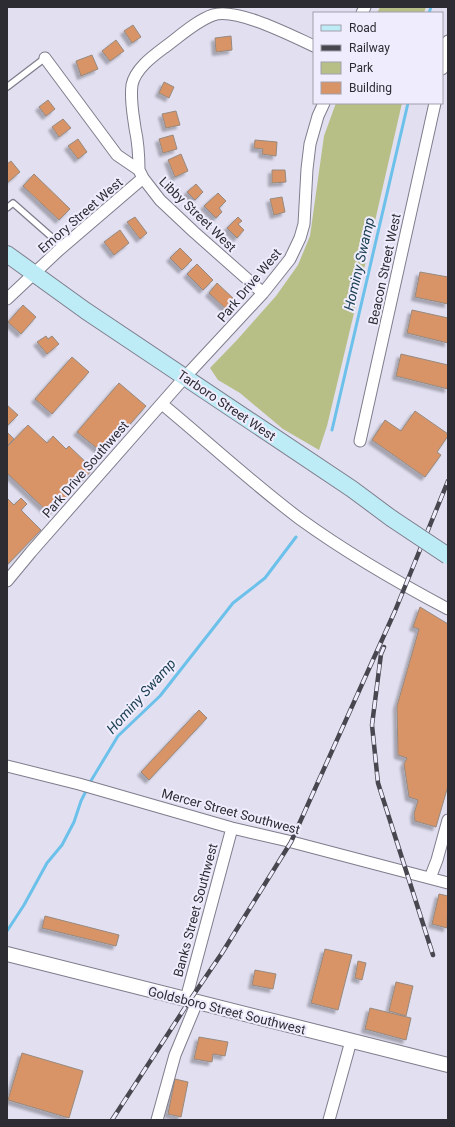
<svg xmlns="http://www.w3.org/2000/svg" width="455" height="1127" font-family="Roboto,sans-serif">
<defs>
<filter id="shadow"><feDropShadow dx="-3.5" dy="3.5" stdDeviation="1" flood-color="#0004"/></filter>
</defs>
<rect width="100%" height="100%" fill="#e1dff0"/>
<!-- green -->
<path fill="#b7bf87" d="M380,7H426L424,13H377Z
M336,103H402L354,313L327,426L319,450L283,429L240,393L218,380L210,368L237,340L276,296L298,265L310,236L324,136Z"/>
<g fill="none" stroke-linecap="round" stroke-linejoin="round">
<!-- stream -->
<path stroke="#6cc1eb" stroke-width="3" d="M429,13L431,7
M332,430L408,103
M89,784L118,736L160,696L233,603L265,578L296,537
M7,931L24,905L47,863L62,845L74,822L81,801L87,789"/>
</g>
<!-- building -->
<path fill="#d89466" stroke="#97897f" filter="url(#shadow)" d="M133,25L141,37L132,43L124,31Z
M231,36L232,50L216,52L215,38Z
M116,40L124,51L110,61L102,51Z
M92,55L98,69L81,76L76,61Z
M164,82L174,87L169,98L159,93Z
M48,100L55,109L46,116L39,107Z
M176,111L180,125L166,128L162,114Z
M63,119L71,128L59,137L52,127Z
M173,135L177,149L163,153L159,139Z
M78,139L87,152L78,159L68,146Z
M255,140L277,142L276,156L262,154L263,149L254,148Z
M181,154L188,171L175,177L168,160Z
M11,161L20,172L7,183V164Z
M272,170H285L286,182L272,183Z
M34,174L70,209L59,220L23,186Z
M196,184L203,192L195,200L187,192Z
M218,193L226,201L219,208L222,212L216,218L204,206Z
M282,197L285,212L274,215L270,199Z
M135,217L147,233L140,239L127,222Z
M238,217L242,221L238,224L244,230L237,238L227,228Z
M120,230L129,243L114,255L104,242Z
M180,248L192,260L182,270L170,258Z
M197,264L213,280L203,290L187,274Z
M420,272L448,277V304L415,297Z
M217,283L235,300L227,310L209,293Z
M23,305L36,317L21,334L8,322Z
M412,310L448,318V343L407,333Z
M46,336L48,339L52,336L59,344L47,354L37,342Z
M401,354L448,365V389L396,376Z
M72,357L89,372L52,414L35,399Z
M119,383L146,406L104,454L77,432Z
M7,405L18,415L7,426Z
M415,411L448,434V436L437,452L441,455L425,477L372,440L385,420L401,431Z
M28,425L47,443L53,436L66,449L69,446L93,469L50,514L7,473V447Z
M7,432L14,439L7,446Z
M7,498L14,505L21,498L27,504L21,510L41,530L7,565Z
M420,607L448,624V786L436,827L415,821L414,814L418,800L409,797L404,764L407,758L398,755L397,706L419,629L413,627Z
M199,710L207,718L149,780L141,772Z
M439,894L448,896L447,928L432,924Z
M45,916L119,935L116,946L42,928Z
M325,949L352,955L338,1010L311,1003Z
M358,961L366,963L362,980L355,978Z
M255,970L276,974L273,989L252,985Z
M396,982L413,986L406,1016L389,1011Z
M370,1008L411,1018L406,1040L365,1029Z
M199,1037L228,1042L225,1056L213,1054L212,1062L194,1059Z
M22,1053L83,1071L69,1118L8,1100Z
M175,1079L188,1082L181,1117L168,1114Z"/>
<g fill="none" stroke-linecap="round" stroke-linejoin="round">
<defs>
<path id="service" d="M7,87L45,58
M7,208L13,203L63,247"/>
<path id="minor" d="M362,13L365,7
M45,58L117,155L139,170L143,178L160,200L194,232L263,293
M442,69L448,41
M139,170C139,156 138,142 135,128C133,113 130,100 132,85C135,69 153,56 165,47C180,36 196,21 213,15C236,7 292,36 314,46
M7,299L59,250L143,178
M162,404C208,442 252,483 300,519C347,553 397,582 448,609
M360,441L435,103
M7,581L31,552L185,377L263,293L290,259L300,238L304,224L307,169L310,144L318,116L324,103
M7,766L79,784L232,828L288,841L448,883
M430,878L437,860L448,820
M186,999L232,828
M157,1120L175,1055L197,1002
M329,1120L351,1041"/>
<path id="tertiary" d="M7,954L448,1065"/>
<path id="secondary" d="M7,254L86,311L352,489L391,518"/>
</defs>
<!-- service casing -->
<use href="#service" stroke="#7f7d8c" stroke-width="8"/>
<!-- minor casing -->
<use href="#minor" stroke="#7f7d8c" stroke-width="13"/>
<!-- tertiary casing -->
<use href="#tertiary" stroke="#7f7d8c" stroke-width="16"/>
<!-- secondary casing -->
<use href="#secondary" stroke="#7f7d8c" stroke-width="18"/>
<!-- service -->
<use href="#service" stroke="#fff" stroke-width="5.5"/>
<!-- minor -->
<use href="#minor" stroke="#fff" stroke-width="11"/>
<!-- tertiary -->
<use href="#tertiary" stroke="#fff" stroke-width="14"/>
<!-- secondary -->
<use href="#secondary" stroke="#bdecf6" stroke-width="16"/>
<defs>
<path id="rail" d="M384,647L381,654L372,725L378,783L433,955
M112,1120L190,1000L222,953L291,842L395,611L448,481"/>
</defs>
<!-- rail casing -->
<use href="#rail" stroke="#48474f" stroke-width="4.5"/>
<!-- rail -->
<use href="#rail" stroke="#efedfd" stroke-width="3" stroke-dasharray="9" stroke-linecap="butt"/>
<defs>
<path id="secondary-bridge" d="M391,518L448,556"/>
</defs>
<!-- secondary-bridge casing -->
<use href="#secondary-bridge" stroke="#7f7d8c" stroke-width="18" stroke-linecap="butt"/>
<!-- secondary-bridge -->
<use href="#secondary-bridge" stroke="#bdecf6" stroke-width="16"/>
</g>
<g text-anchor="middle" stroke-width="4" stroke-linejoin="round" paint-order="stroke">
<!-- street labels -->
<g font-size="13" fill="#2d2c33" stroke="#efedfd">
<text transform="translate(198 214) rotate(44)" y="5">Libby Street West</text>
<text transform="translate(80 215) rotate(-41)" y="5">Emory Street West</text>
<text transform="translate(384 269) rotate(-78)" y="5">Beacon Street West</text>
<text transform="translate(249 285) rotate(-50)" y="5">Park Drive West</text>
<text transform="translate(227 405) rotate(34)" y="5">Tarboro Street West</text>
<text transform="translate(85 469) rotate(-49)" y="5">Park Drive Southwest</text>
<text transform="translate(231 811) rotate(15)" y="5">Mercer Street Southwest</text>
<text transform="translate(195 910) rotate(-75)" y="5">Banks Street Southwest</text>
<text transform="translate(227 1010) rotate(14)" y="5">Goldsboro Street Southwest</text>
</g>
<!-- water labels -->
<g font-size="14" font-style="italic" fill="#1c4153" stroke="#efedfd">
<text transform="translate(359 264) rotate(-77)" y="5">Hominy Swamp</text>
<text transform="translate(141 696) rotate(-48)" y="5">Hominy Swamp</text>
</g>
</g>
<!-- border -->
<rect width="455" height="1127" fill="none" stroke="#2d2c33" stroke-width="16"/>
<!-- legend -->
<rect x="313" y="12" width="130" height="92" fill="#efedfd" stroke="#a1a0ac"/>
<rect x="321" y="25" width="20" height="6" fill="#bdecf6" stroke="#a1a0ac"/>
<text x="349" y="32" font-size="12" fill="#2d2c33">Road</text>
<rect x="321" y="45" width="20" height="6" fill="#48474f" stroke="#a1a0ac"/>
<text x="349" y="52" font-size="12" fill="#2d2c33">Railway</text>
<rect x="321" y="62" width="20" height="12" fill="#b7bf87" stroke="#a1a0ac"/>
<text x="349" y="72" font-size="12" fill="#2d2c33">Park</text>
<rect x="321" y="82" width="20" height="12" fill="#d89466" stroke="#a1a0ac"/>
<text x="349" y="92" font-size="12" fill="#2d2c33">Building</text>
</svg>
